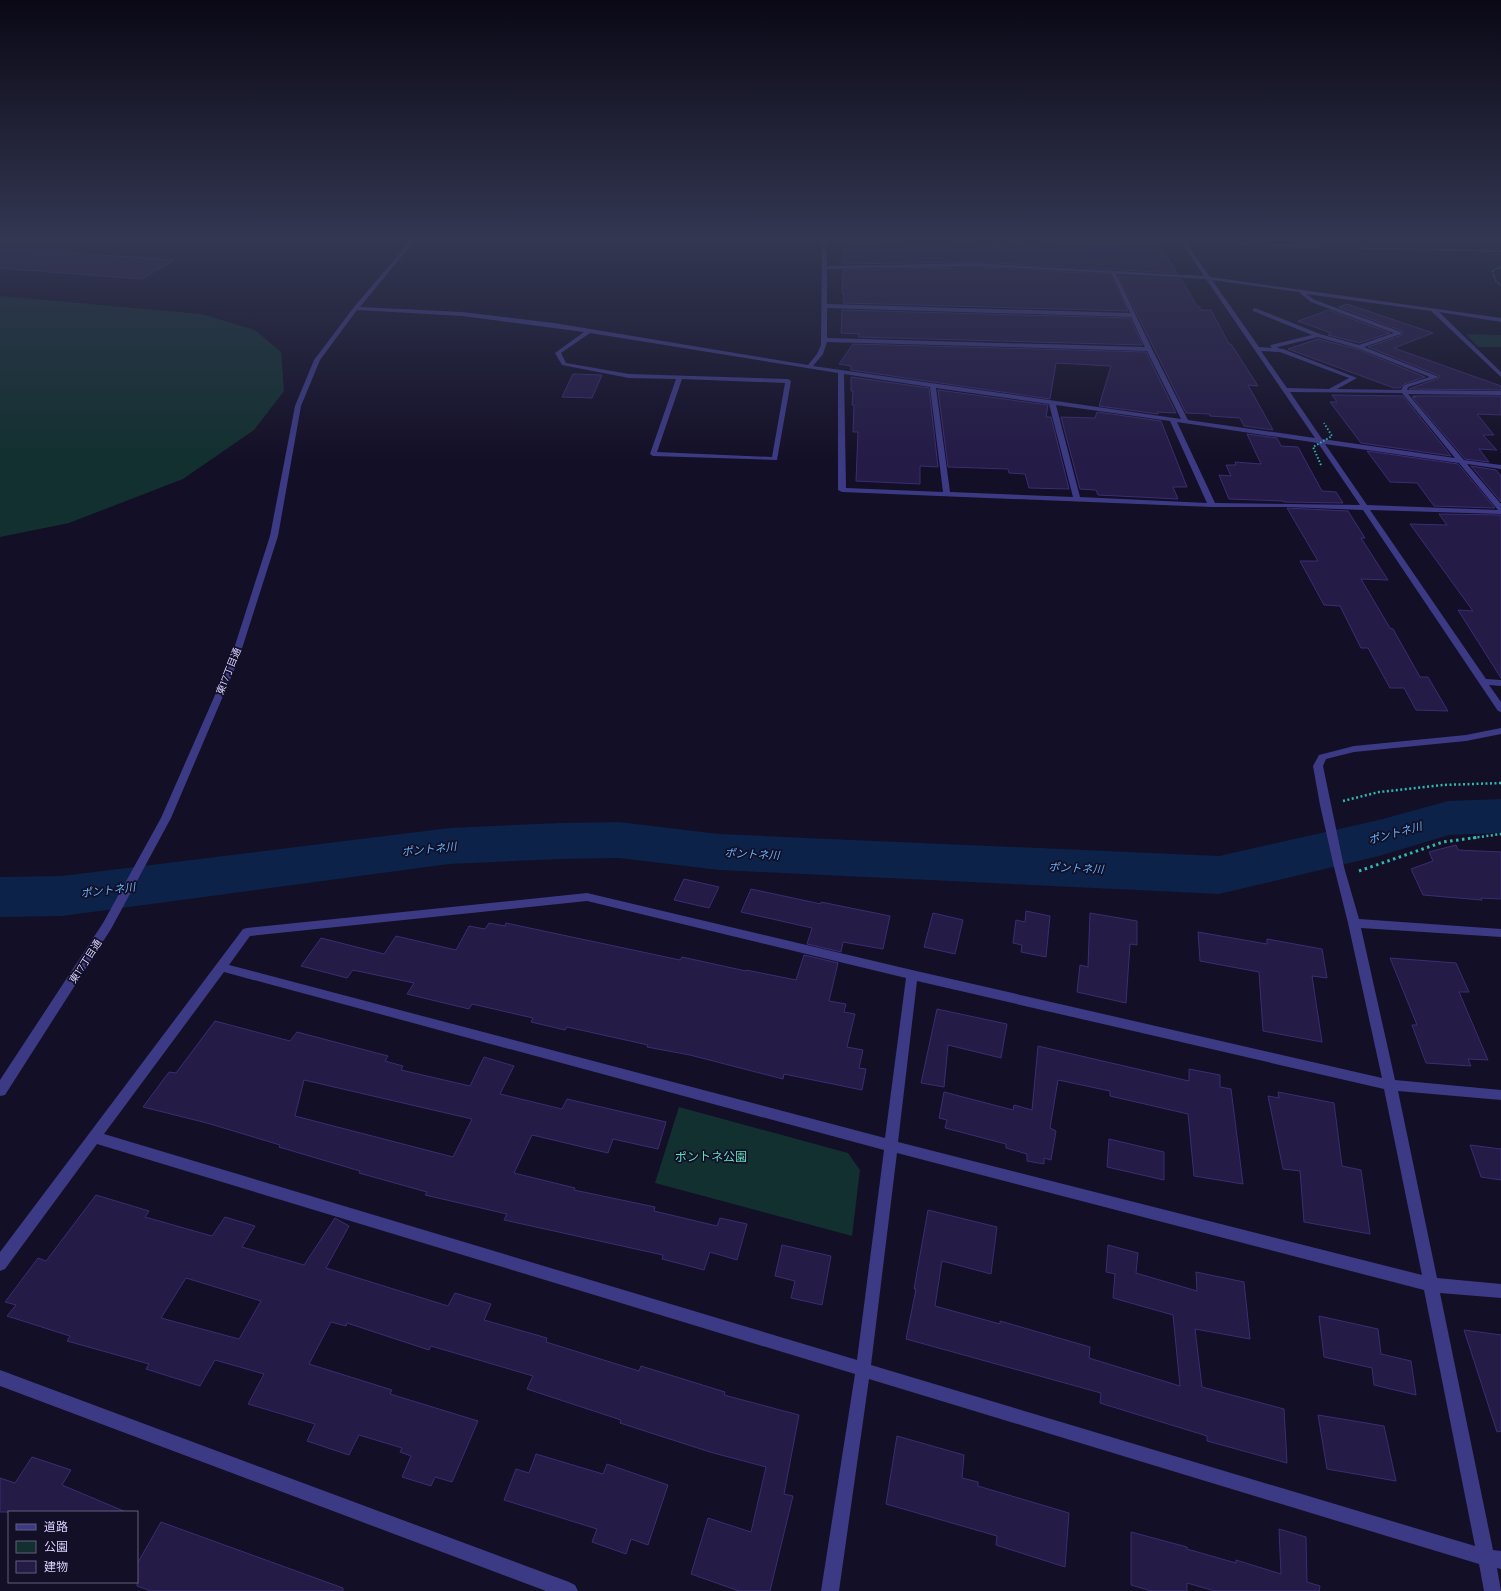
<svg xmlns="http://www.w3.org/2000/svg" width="1501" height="1591" font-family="Montserrat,'Noto Sans JP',sans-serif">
<rect width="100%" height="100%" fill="#130f26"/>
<!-- green -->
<path fill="#12302f" d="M0,296L201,314L255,330L281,352L284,391L254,430L183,479L69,523L0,537Z
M1466,334L1501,335V347H1478Z
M679,1107L848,1153L860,1170L852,1236L655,1183Z"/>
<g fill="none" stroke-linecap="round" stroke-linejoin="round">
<!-- river -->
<path fill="#0c2248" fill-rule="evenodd" d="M1501,799V833L1449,835L1379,856L1219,894L719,870L619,858L560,859L449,864L62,916L0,917V877L62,876L449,828L560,823L619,822L719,834L1219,856L1379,820L1448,801Z"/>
</g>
<!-- building -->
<path fill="#241b47" stroke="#3b2d73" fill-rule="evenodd" d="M1009,242L1053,249L1051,243L1157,246L1161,247L1177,273L976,262L843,264L844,243L928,245V247L976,248L975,245L1006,246Z
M0,248L174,260L142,279L0,268Z
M976,268L1110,274L1128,311L843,303L844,294H842L843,270Z
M1118,276L1181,279L1197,306H1199L1201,310H1211L1229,344H1231L1258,386L1248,385L1273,430L1244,426L1240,418L1210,416L1209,414L1186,413Z
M1347,304L1433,333L1394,348L1501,386V390L1409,389L1439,378L1440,376L1368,347L1402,335V331L1339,307Z
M842,310L1130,318L1143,345L858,337L860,334L841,333Z
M1329,310L1390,333L1359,343L1328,335L1331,333L1298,321Z
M1318,339L1357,349L1425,377L1404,384L1400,388H1394L1288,349Z
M853,344L1146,352L1176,413L1157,412L1158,414L1099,406L1111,366L1056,363L1050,399L851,370V366L839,364Z
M573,374L602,375L592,398L562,397Z
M851,377L929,388L938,467L920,466V484L856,481L858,432H853L854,405H852L853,391H851Z
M938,390L1048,405L1046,417H1051L1069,489L1029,488L1025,474L1009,473L1008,469L948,467Z
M1332,395L1403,396L1451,456L1361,443L1330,402H1337Z
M1413,396H1501V415L1477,414L1494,435H1483L1497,450L1479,449L1489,462L1465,459L1412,397H1416Z
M1097,412L1161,421L1187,487H1173L1178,499L1098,495L1096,490L1080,489L1061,417L1095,418Z
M1247,434L1277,438L1281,446L1298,447L1322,491L1336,492L1343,503L1284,502L1283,501L1229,499L1219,475L1231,476L1226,465H1236L1235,462L1261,464Z
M1367,451L1458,464L1495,508L1434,506L1417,483L1390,482Z
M1471,466L1496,470L1501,476V502Z
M1287,508L1348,511L1365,538H1361L1388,580L1361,579L1390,628L1393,629L1420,677H1428L1448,711L1416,710L1404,688H1390L1368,648H1361L1340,606L1324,605L1300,561H1318Z
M1439,514L1501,515V678L1458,610L1473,611L1410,524L1447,525Z
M1456,845L1458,850L1501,852V899L1481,898L1482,900L1423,895L1411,869L1433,861L1429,852Z
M684,879L719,887L709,908L674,900Z
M751,889L821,904V902L890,916L883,949L843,942L841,952L807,944L812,928L741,912Z
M1026,911L1050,916L1046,957L1021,952L1022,945L1013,943L1016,920L1025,922Z
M933,913L963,920L955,954L924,947Z
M1090,913L1137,921V945L1130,944L1126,1003L1077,992L1080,965L1088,967Z
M489,923L505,926L506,923L680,960L682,957L746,971V970L796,980L804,955L838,963L829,1001L846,1004L844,1012L855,1014L847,1047L863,1050L859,1068L866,1069L862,1090L784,1074L783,1079L690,1055L647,1047L648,1045L567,1027L565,1030L531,1022L533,1018L472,1004L469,1009L407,994L414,983L353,970L347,978L301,966L321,938L384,954L396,936L456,950L469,926L485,929Z
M1198,932L1267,944V939L1322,949L1327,978L1312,976L1322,1042L1263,1031L1259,972L1200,961Z
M1390,958L1456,963L1469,992H1459L1488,1060L1468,1059L1471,1066L1426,1063L1412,1025H1417Z
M937,1009L1007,1024L1001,1058L948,1045L944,1087L921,1083Z
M215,1021L290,1041L297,1032L388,1056L385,1061L403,1066L401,1070L470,1086L484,1057L514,1066L500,1094L562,1109L567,1099L666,1122L658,1149L613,1139L608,1153L532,1135L514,1173L575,1188L574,1190L655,1207L654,1211L717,1226L720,1218L747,1224L737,1260L710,1252L704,1270L662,1259L663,1255L504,1220L507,1214L425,1195L427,1192L359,1173L360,1171L279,1147L280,1145L207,1123L143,1107L169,1072L176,1073ZM304,1080L472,1119L453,1157L295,1116Z
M1038,1046L1189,1081V1069L1220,1075V1087L1231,1089L1243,1184L1194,1176L1188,1114L1110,1096V1091L1058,1080L1050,1128L1056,1131L1051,1160L1044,1158V1164L1027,1161V1154L1006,1148V1144L945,1128L947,1120L939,1118L944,1092L1013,1110L1014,1105L1032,1110Z
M1278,1092L1334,1103L1342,1166L1361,1170L1370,1234L1304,1222L1300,1171L1283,1169L1268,1096L1279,1098Z
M1109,1139L1164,1152V1180L1107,1167Z
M1470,1145L1501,1149V1180L1481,1177Z
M96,1195L149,1211L145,1217L212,1236L225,1217L255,1226L242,1247L304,1265L335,1218L349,1226L326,1268L448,1306L455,1293L491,1304L484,1320L547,1338L546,1342L639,1371L641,1366L725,1392L724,1395L799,1415L784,1494L793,1496L770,1591H739L691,1574L708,1518L751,1532L766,1467L710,1452L620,1423L621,1420L527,1389L533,1376L431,1346L429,1350L347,1323L346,1326L331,1322L309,1364L392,1390L390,1394L478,1421L452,1482L435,1477L431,1486L402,1477L411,1456L400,1452L402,1448L359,1435L349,1455L307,1441L315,1424L248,1404L264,1374L215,1360L200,1386L146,1369L149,1364L67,1341L70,1336L7,1316L16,1305L5,1302L38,1258L46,1261ZM186,1278L261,1301L239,1339L161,1318Z
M928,1210L997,1227L991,1274L942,1261L935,1306L1000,1324V1321L1090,1347L1089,1358L1180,1386L1173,1315L1113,1298L1115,1274L1106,1272L1108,1245L1138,1253L1136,1273L1197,1291L1196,1272L1244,1282L1250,1339L1195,1329L1202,1387L1284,1409L1287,1463L1207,1441V1436L1100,1403L1101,1393L906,1339L916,1289H914Z
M782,1245L831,1256L822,1305L791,1298L795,1281L775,1276Z
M1319,1316L1378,1329L1381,1354L1411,1361L1416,1395L1374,1385L1372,1368L1324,1357Z
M1464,1330L1501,1335V1431L1497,1432Z
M1318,1415L1384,1426L1396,1481L1327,1469Z
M897,1436L964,1455L962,1478L978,1482V1486L1069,1513L1065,1567L996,1545L997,1536L886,1504Z
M536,1454L603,1474L607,1464L668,1485L648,1545L631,1539L626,1554L592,1542L597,1529L504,1500L516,1469L529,1473Z
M32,1457L71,1470L62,1485L126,1512H0V1478L15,1483Z
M161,1522L343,1588V1591H151L137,1586V1564Z
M1279,1529L1306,1537L1307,1582L1320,1586L1319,1591H1215L1187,1583V1591H1151L1131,1585V1532L1187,1547V1549L1236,1563V1560L1281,1574Z"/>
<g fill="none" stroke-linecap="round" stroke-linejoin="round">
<!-- path-far2 -->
<path stroke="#2fb8b0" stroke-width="1.5" stroke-dasharray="1 1.5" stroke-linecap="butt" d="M1204,243L1324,247
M1355,248L1501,251
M1501,267L1492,271L1496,281L1501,286"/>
<!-- path-far1 -->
<path stroke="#2fb8b0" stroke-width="2.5" stroke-dasharray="2 2.5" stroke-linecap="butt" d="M1343,801L1379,792L1443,785L1501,783
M1473,838L1501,834"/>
<!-- path -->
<path stroke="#2fb8b0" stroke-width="3" stroke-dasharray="2.5 3.5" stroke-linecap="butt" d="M1359,871L1443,842L1480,837"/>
<!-- minor -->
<path fill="#3d3a85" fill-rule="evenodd" d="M412,239H416L360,307L462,312L554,323L808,365L817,354L821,345L822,239H826L827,266L976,263L1204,276L1182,243L1025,240L1023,239L1180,240L1179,239H1183L1210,277L1501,318V322L1439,312L1501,372V377L1431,311L1306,294L1315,300L1401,332V334L1364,347L1439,377L1408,387L1407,390L1501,391V395L1408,394L1464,460L1501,465V469L1467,464L1501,504V514L1370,510L1486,679L1501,680V686L1489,685L1501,702V712L1498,711L1363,510L1288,507H1212L842,492L838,490V373L590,333L561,353L566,363L629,374L788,379L791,381L777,460L653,456L650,454L676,379L629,378L562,365L555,353L584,332L462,316L357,310L320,360L301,406L278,536L238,661L171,818L111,929L5,1095L0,1096V1080L103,923L161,818L230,661L270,536L295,406L314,360L354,307ZM976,267L1111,273L1130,313L827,304V269ZM1116,274L1206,279L1315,438L1188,420L1152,349ZM1212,280L1299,292L1311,302L1394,333L1359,345L1320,334L1255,308L1253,309V311L1312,335L1271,345L1270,346L1272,348L1259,347ZM827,308L1131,317L1145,347L827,338ZM1318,337L1357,348L1430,377L1404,385L1401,390L1337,389L1357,378L1283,349L1277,348L1278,347ZM827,342L1147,351L1181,419L813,366L823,354ZM1261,351L1280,352L1349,378L1329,389L1287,388ZM844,374L930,387L943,492L846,488ZM682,379L785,383L772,457L657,452ZM936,388L1049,404L1073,497L950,492ZM1290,392L1402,393L1455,458L1322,439ZM1056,405L1170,421L1207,503L1080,497ZM1177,422L1318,443L1360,505L1215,503ZM1325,444L1459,463L1498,510L1367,505Z
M1336,239H1340L1343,242L1339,243Z
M1501,728V734L1466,741L1354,752L1326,759L1323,766L1344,867L1359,919L1501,929V937L1361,928L1395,1080L1501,1090V1100L1398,1091L1437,1278L1501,1284V1298L1440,1293L1493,1550L1501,1551V1569L1497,1568L1501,1591H1484L1479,1564L869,1379L839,1591H821L855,1374L97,1144L5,1269L0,1271V1252L243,929L247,928L587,893L912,970L1382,1078L1348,923L1334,867L1320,805L1313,766L1319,755L1354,746L1466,735ZM587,901L906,978L885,1138L229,965L250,936ZM224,972L884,1150L857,1360L104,1134ZM917,981L1384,1089L1422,1275L898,1142ZM897,1153L1424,1290L1475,1546L871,1365Z
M0,1370L569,1582L575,1585L578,1591H546L0,1386Z"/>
<!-- path-bridge -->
<path stroke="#2fb8b0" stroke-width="2" stroke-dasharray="1.5 2" stroke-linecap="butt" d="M1321,465L1313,447L1332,436L1324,423"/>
</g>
<!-- sky -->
<linearGradient id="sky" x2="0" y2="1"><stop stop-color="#0a0815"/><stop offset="0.52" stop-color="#333752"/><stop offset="1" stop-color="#333752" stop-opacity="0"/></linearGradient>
<rect width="1501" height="461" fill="url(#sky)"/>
<g text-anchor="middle" stroke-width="3.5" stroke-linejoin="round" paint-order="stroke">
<!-- street labels -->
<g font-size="10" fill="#d9d4ff" stroke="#130f26">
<text transform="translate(228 671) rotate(-68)" y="4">東17丁目通</text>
<text transform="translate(85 961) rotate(-57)" y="4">東17丁目通</text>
</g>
<!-- water labels -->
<g font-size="11" font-style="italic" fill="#62b6ff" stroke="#130f26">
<text transform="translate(1395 833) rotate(-15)" y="4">ポントネ川</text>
<text transform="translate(429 849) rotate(-6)" y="4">ポントネ川</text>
<text transform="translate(752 854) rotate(3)" y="4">ポントネ川</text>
<text transform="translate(1076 868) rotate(3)" y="4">ポントネ川</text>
<text transform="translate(108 890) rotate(-7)" y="4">ポントネ川</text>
</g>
<!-- near-park labels -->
<g font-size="12" fill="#5fe0c0" stroke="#130f26">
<text x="711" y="1161">ポントネ公園</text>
</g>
</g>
<!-- legend -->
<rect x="8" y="1511" width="130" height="72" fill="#130f26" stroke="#625e7d"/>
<rect x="16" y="1524" width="20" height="6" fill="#3d3a85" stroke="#625e7d"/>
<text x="44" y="1531" font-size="12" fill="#d9d4ff">道路</text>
<rect x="16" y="1541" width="20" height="12" fill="#12302f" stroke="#625e7d"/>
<text x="44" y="1551" font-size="12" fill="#d9d4ff">公園</text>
<rect x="16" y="1561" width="20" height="12" fill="#241b47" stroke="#625e7d"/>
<text x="44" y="1571" font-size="12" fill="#d9d4ff">建物</text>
</svg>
